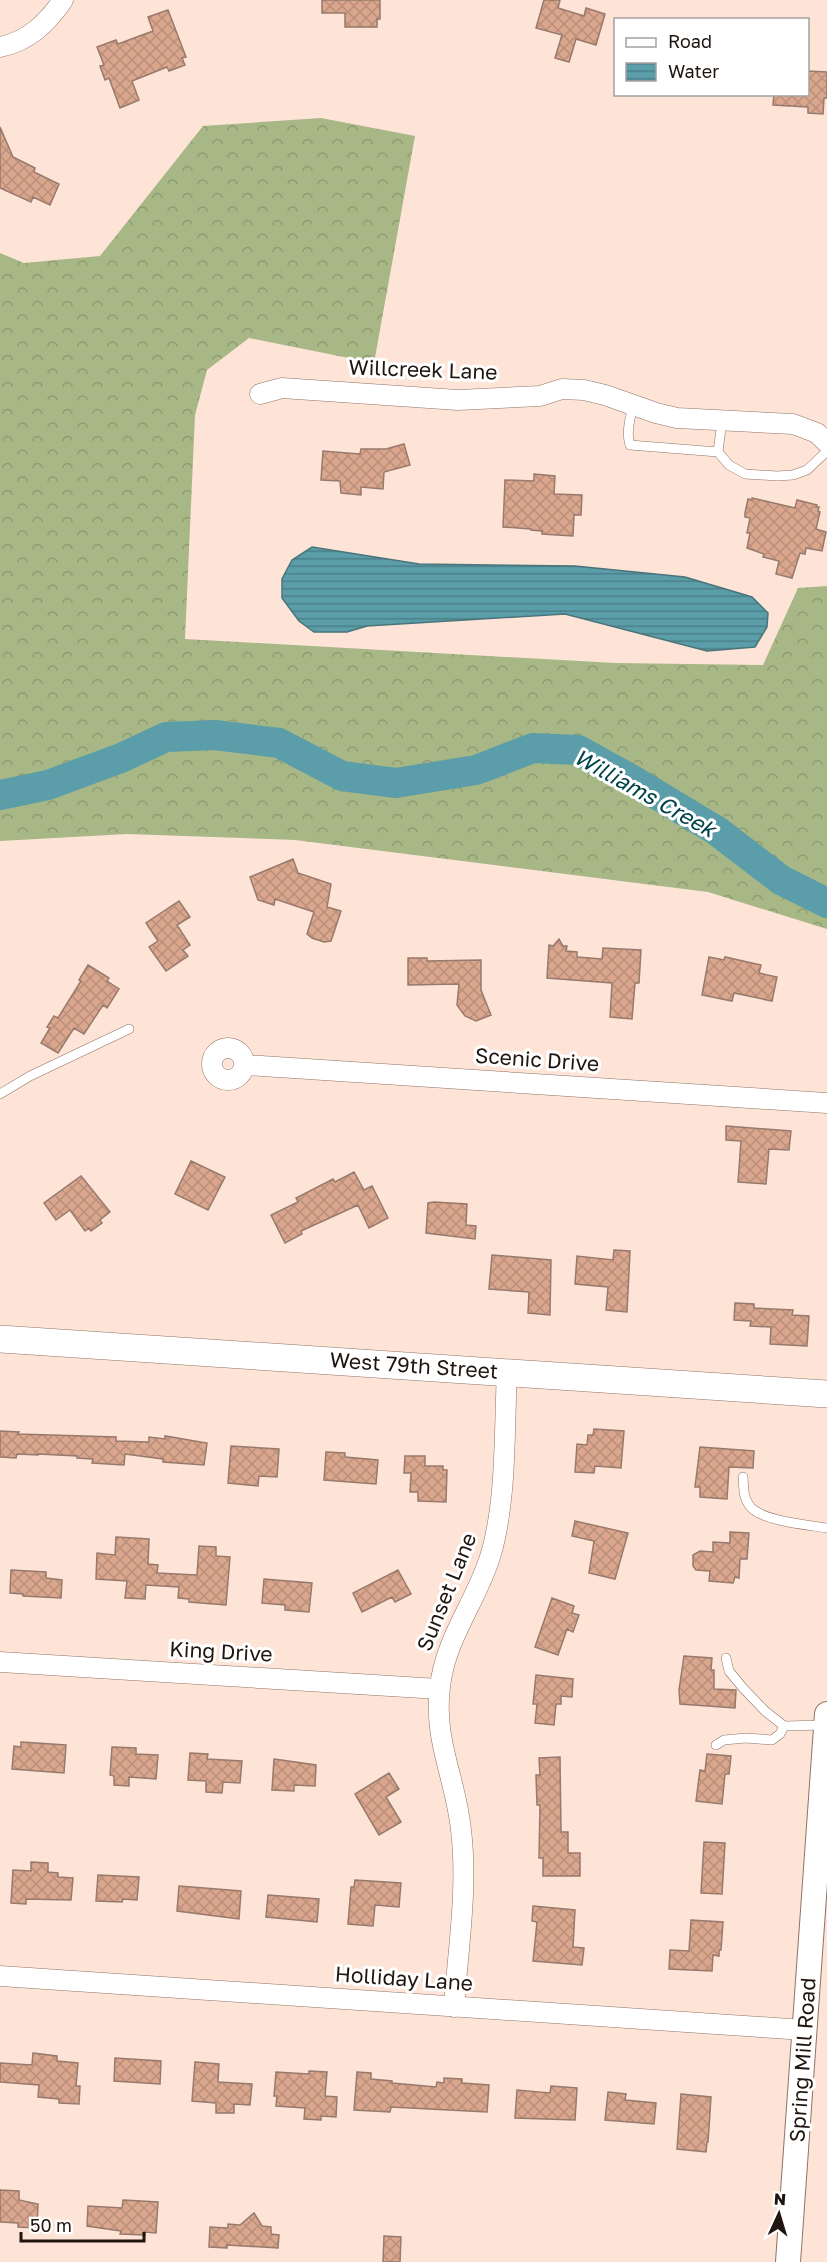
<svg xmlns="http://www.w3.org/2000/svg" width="827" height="2262" font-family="'Golos Text',sans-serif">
<defs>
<pattern id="forest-crowns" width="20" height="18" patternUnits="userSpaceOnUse" patternTransform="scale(1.5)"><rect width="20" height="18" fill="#a7b786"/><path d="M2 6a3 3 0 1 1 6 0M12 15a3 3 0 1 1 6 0" fill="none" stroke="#8f9c72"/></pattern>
<pattern id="water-rules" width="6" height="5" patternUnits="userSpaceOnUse" patternTransform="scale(1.5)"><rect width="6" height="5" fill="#5b9ea9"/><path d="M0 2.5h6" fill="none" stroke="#4b8088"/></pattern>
<pattern id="building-cross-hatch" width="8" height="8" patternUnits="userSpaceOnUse" patternTransform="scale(1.5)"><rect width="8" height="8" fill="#daa78e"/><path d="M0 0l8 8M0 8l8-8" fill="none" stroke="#bb8f79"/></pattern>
</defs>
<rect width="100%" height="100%" fill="#fee3d7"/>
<!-- forest -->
<path fill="url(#forest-crowns)" d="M321,118L415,136L374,363L249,338L207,370L195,415L185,639L615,663L763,665L798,588L827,586V929L708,892L295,840L127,834L0,841V253L24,263L100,256L203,126Z"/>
<!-- water -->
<path fill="url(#water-rules)" stroke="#49757a" stroke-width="1.5" d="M312,547L419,564L575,566L685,577L752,597L768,613L767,627L755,647L707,651L565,614L367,626L347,632H314L299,621L282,598V579L292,560Z"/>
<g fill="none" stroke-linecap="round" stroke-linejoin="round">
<!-- river -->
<path stroke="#5b9ea9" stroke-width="30" d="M0,795L48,785L121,758L166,737L215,735L279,743L342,776L396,783L476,770L533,748L578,750L636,782L717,831L781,880L827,903"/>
</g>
<!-- building -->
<path fill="url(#building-cross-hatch)" stroke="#977a6c" stroke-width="1.5" d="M322,0H380V19H377V27H345V13H322Z
M544,0H560L558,8L584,16L586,8L605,14L596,45L576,39L569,62L555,58L562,35L536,28Z
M168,10L186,57L182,58L185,65L169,71L167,67L132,81L139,100L120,108L109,78L105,80L100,66L104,65L97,47L116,40L118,44L153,31L148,17Z
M807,71L827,72V98H824L823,114L808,113V107L773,105L774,94H807Z
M0,127L13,157L35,168L34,172L59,184L50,205L33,197L31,202L0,188Z
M404,444L410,465L384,472L383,489L361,487V495L341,493L340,481L321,480L323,451L360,454L361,449H386Z
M534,474L555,476L554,494L582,495L581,515H574L573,536L542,534V531L531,530V529L503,527L505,480L534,481Z
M752,498L795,508L797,500L817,505L816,507H819L818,511L820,512L816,529L826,532L822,551L806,548L805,554L800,553L792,578L776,574L779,561L763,557L764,554L747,548L750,533H747L750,518L745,517V513L748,499L752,500Z
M293,859L298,873L331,884L327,907L341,911L331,941L324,942L312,938L307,934L314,912L275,899L274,905L258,900L250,877Z
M179,901L190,917L177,925L190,945L183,950L188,956L166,971L149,947L158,941L146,923Z
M559,939L563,946H567L566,951L577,952V957L602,959L603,948L641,950L639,983H635L632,1019L610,1017L612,983L547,978L549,945L553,946Z
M709,957L724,960L725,957L761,965L759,973L777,977L772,1001L734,993L732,1001L702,995Z
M408,958H427V961L481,960V990L491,1015L476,1021L465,1016L457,1005L459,984L408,985Z
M88,965L109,978L107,981L119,989L107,1008L103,1005L84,1034L74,1028L58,1053L41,1043L50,1028L47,1027L54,1016L58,1018L81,981L79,980Z
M726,1126L791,1131L789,1150L769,1149L766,1184L738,1182L741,1141L726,1140Z
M191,1161L225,1177L208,1210L175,1194Z
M354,1172L364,1190L372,1186L388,1218L369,1228L358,1205L301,1231L302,1234L285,1243L271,1215L298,1202L296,1198L333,1179L335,1182Z
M81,1176L110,1212L100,1220L102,1223L91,1231L89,1228L85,1231L70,1210L56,1220L44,1203Z
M434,1202L467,1204L466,1225L476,1226L475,1239L426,1233L428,1203Z
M614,1250L630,1251L627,1312L606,1310L608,1287L575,1284L577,1256L613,1260Z
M492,1255L551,1260L550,1315L528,1313L529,1292L489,1289Z
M735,1303L754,1304V1308L793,1310L792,1315L809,1316L807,1346L770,1344L771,1327L750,1326L751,1321L734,1320Z
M594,1429L624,1431L621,1468L595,1466L594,1473L575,1472L577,1444L587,1445L588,1435H593Z
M0,1431L19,1432L18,1434L116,1437V1441L149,1442V1437L165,1439V1436L207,1443L204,1465L163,1462V1459L125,1454L124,1465L92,1463L93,1459L77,1458V1456L38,1454V1455L17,1454L16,1458L0,1457Z
M231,1446L279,1449L277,1477L259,1476L258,1486L228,1483Z
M700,1447L754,1451L753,1468L729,1467L727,1499L700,1497V1487H695Z
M326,1452L345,1453V1457L378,1460L376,1484L324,1480Z
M405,1456H425V1466H443V1470H447L446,1502L418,1501V1492H410L411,1473H404Z
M575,1521L628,1533L615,1579L589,1573L594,1541L572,1536Z
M730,1532L749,1533L747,1559H740L739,1578L735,1577L733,1583L709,1581L710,1571L696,1570L693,1566V1555L700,1551L713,1552V1542L730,1543Z
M116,1537L149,1539L148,1564L158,1565L157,1573L197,1575L199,1546L216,1547V1556L230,1557L226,1605L189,1602V1599L178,1598L179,1587L146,1585L145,1599L125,1598L127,1581L96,1579L97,1553L115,1555Z
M11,1570L46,1572V1578L62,1580L61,1598L23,1596V1594L10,1593Z
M398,1570L411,1594L395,1602L392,1597L362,1612L353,1593Z
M264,1579L312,1583L309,1612L285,1610V1605L262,1603Z
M552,1598L574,1606L572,1613L579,1615L573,1632L567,1629L558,1655L535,1647Z
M684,1656L712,1658L711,1670H714V1689L736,1690L735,1708L680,1704L679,1690Z
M536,1675L573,1679L572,1697L561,1696V1704H556L554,1725L535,1723L537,1704H533Z
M21,1742L66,1745L64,1773L12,1769L14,1746L21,1747Z
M112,1747L136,1748V1754L158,1755L156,1779L129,1777V1786L114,1785V1776L110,1775Z
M190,1753L208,1754L207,1759L242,1761L240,1783L223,1782L222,1793L206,1792V1781L188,1780Z
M707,1754L731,1756L729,1774H725L722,1804L696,1801L700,1770L705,1771Z
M560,1757L561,1832H568V1853H580V1876H543V1858H539L540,1805H537L536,1775H540L539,1758Z
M274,1759L316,1765L315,1786L294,1785V1791L272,1790Z
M389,1773L399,1789L386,1797L401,1822L379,1835L355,1794Z
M704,1842L725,1843L722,1894L701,1893Z
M31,1862L48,1863V1872L58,1873V1877L73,1878L71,1900L26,1899V1904L11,1903L13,1870L31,1871Z
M98,1875L139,1877L137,1900L123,1899L122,1902L96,1901Z
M355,1880L401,1883L399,1907L375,1905L373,1926L348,1924L351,1887H354Z
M179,1886L241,1891L239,1919L177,1911Z
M268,1895L319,1899L317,1922L266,1917Z
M533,1906L575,1910L573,1947L584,1948L582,1965L533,1961L537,1922L532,1921Z
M691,1920L723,1922L721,1950H719V1956L713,1955L712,1971L669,1969L670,1950L689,1951Z
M33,2053L57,2056V2061L78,2063L76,2086H80L79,2104L59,2103V2099L38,2097L39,2085L0,2082V2063L32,2065Z
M115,2058L161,2061L160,2084L114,2081Z
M195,2062L219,2064L218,2082L252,2084L250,2105L234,2104V2113H216V2103L192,2101Z
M309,2071L327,2072L325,2096L337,2097L336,2117L321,2116V2120L304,2119L305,2108L276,2106L277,2096H274L276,2072L309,2074Z
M357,2072L371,2073V2079L392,2081V2083L436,2087L437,2082L444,2083V2078L462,2079V2083L489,2085L487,2112L391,2107L390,2112L354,2110Z
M551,2086L577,2088L575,2120L515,2118L517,2090L550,2093Z
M608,2092L626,2094L625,2100L656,2103L654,2124L605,2120Z
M681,2094L711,2097L708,2142H707L706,2152L677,2149Z
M0,2190L19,2191V2200L38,2204L37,2228L18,2227V2223L0,2222Z
M123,2200L158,2202L156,2233L145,2232V2235L120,2234L121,2231L87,2226L88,2206L122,2208Z
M254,2213L262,2226L271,2227V2234L279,2235L278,2248L227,2245V2248L209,2247L210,2227L228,2228V2224L240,2225Z
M384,2236L401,2237L400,2262H383Z"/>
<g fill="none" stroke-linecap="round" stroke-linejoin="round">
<defs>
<path id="service" d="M633,406C630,418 626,433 630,445L718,452L729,465L745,474L777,476L793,475L807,470L827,451
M718,452L722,421
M0,1094L30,1076L129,1029
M743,1477C744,1488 743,1497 749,1505C759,1521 809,1525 827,1528
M726,1658L729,1671L743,1688L765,1711L784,1726L824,1725
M716,1745L724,1740L746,1738L772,1740L780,1734L784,1726"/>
<path id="minor" d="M0,47C29,41 47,23 63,0
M260,394L282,388L458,400L540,396L562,389L584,390L605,395L656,413L677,418L793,424L817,433L827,443
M212 1064a16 16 0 1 1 32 0a16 16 0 1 1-32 0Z
M245,1065L827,1103
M0,1662L439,1689
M0,1976L805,2030
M454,2007C458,1949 468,1888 461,1830C456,1779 433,1740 440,1687C445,1639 476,1602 490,1557C507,1502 504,1430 507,1372"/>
<path id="tertiary" d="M788,2262L827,1714"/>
<path id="secondary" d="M0,1339L827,1394"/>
</defs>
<!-- service casing -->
<use href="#service" stroke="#907365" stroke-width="10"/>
<!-- minor casing -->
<use href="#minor" stroke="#907365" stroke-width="21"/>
<!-- tertiary casing -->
<use href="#tertiary" stroke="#907365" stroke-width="26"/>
<!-- secondary casing -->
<use href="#secondary" stroke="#907365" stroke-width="28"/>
<!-- service -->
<use href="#service" stroke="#fff" stroke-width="9"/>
<!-- minor -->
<use href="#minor" stroke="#fff" stroke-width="20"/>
<!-- tertiary -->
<use href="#tertiary" stroke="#fff" stroke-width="24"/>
<!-- secondary -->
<use href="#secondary" stroke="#fff" stroke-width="27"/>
</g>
<g text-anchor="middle" stroke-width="6" stroke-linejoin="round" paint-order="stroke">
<!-- street labels -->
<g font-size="21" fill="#1f140e" stroke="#fff">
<text transform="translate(423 370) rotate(2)" y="7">Willcreek Lane</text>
<text transform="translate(537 1060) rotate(4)" y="7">Scenic Drive</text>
<text transform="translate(414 1366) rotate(4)" y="7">West 79th Street</text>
<text transform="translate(447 1592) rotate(-68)" y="7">Sunset Lane</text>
<text transform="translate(221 1652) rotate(3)" y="7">King Drive</text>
<text transform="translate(404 1979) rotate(4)" y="7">Holliday Lane</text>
<text transform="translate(803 2060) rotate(-86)" y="7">Spring Mill Road</text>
</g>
<!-- water labels -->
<g font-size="22" font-style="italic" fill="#01434b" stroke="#fff">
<text transform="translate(645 793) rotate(29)" y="8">Williams Creek</text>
</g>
</g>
<!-- legend -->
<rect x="614" y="18" width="195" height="78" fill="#ffffff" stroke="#a5a19f" stroke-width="1.5"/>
<rect x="626" y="38" width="30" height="9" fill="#ffffff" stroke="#a5a19f" stroke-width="1.5"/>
<text x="668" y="48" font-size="18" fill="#1f140e">Road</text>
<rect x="626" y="63" width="30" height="18" fill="url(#water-rules)" stroke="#a5a19f" stroke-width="1.5"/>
<text x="668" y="78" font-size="18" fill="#1f140e">Water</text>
<!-- north arrow -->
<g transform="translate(779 2214) rotate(4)" stroke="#ffffff" stroke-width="4.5" paint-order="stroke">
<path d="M0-4.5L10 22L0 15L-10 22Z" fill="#1f140e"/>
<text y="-9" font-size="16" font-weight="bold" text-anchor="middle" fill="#1f140e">N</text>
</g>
<!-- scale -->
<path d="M21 2232v9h123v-9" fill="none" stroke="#1f140e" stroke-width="3"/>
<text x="30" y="2232" font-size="18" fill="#1f140e" stroke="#ffffff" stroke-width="4.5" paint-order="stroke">50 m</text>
</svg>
